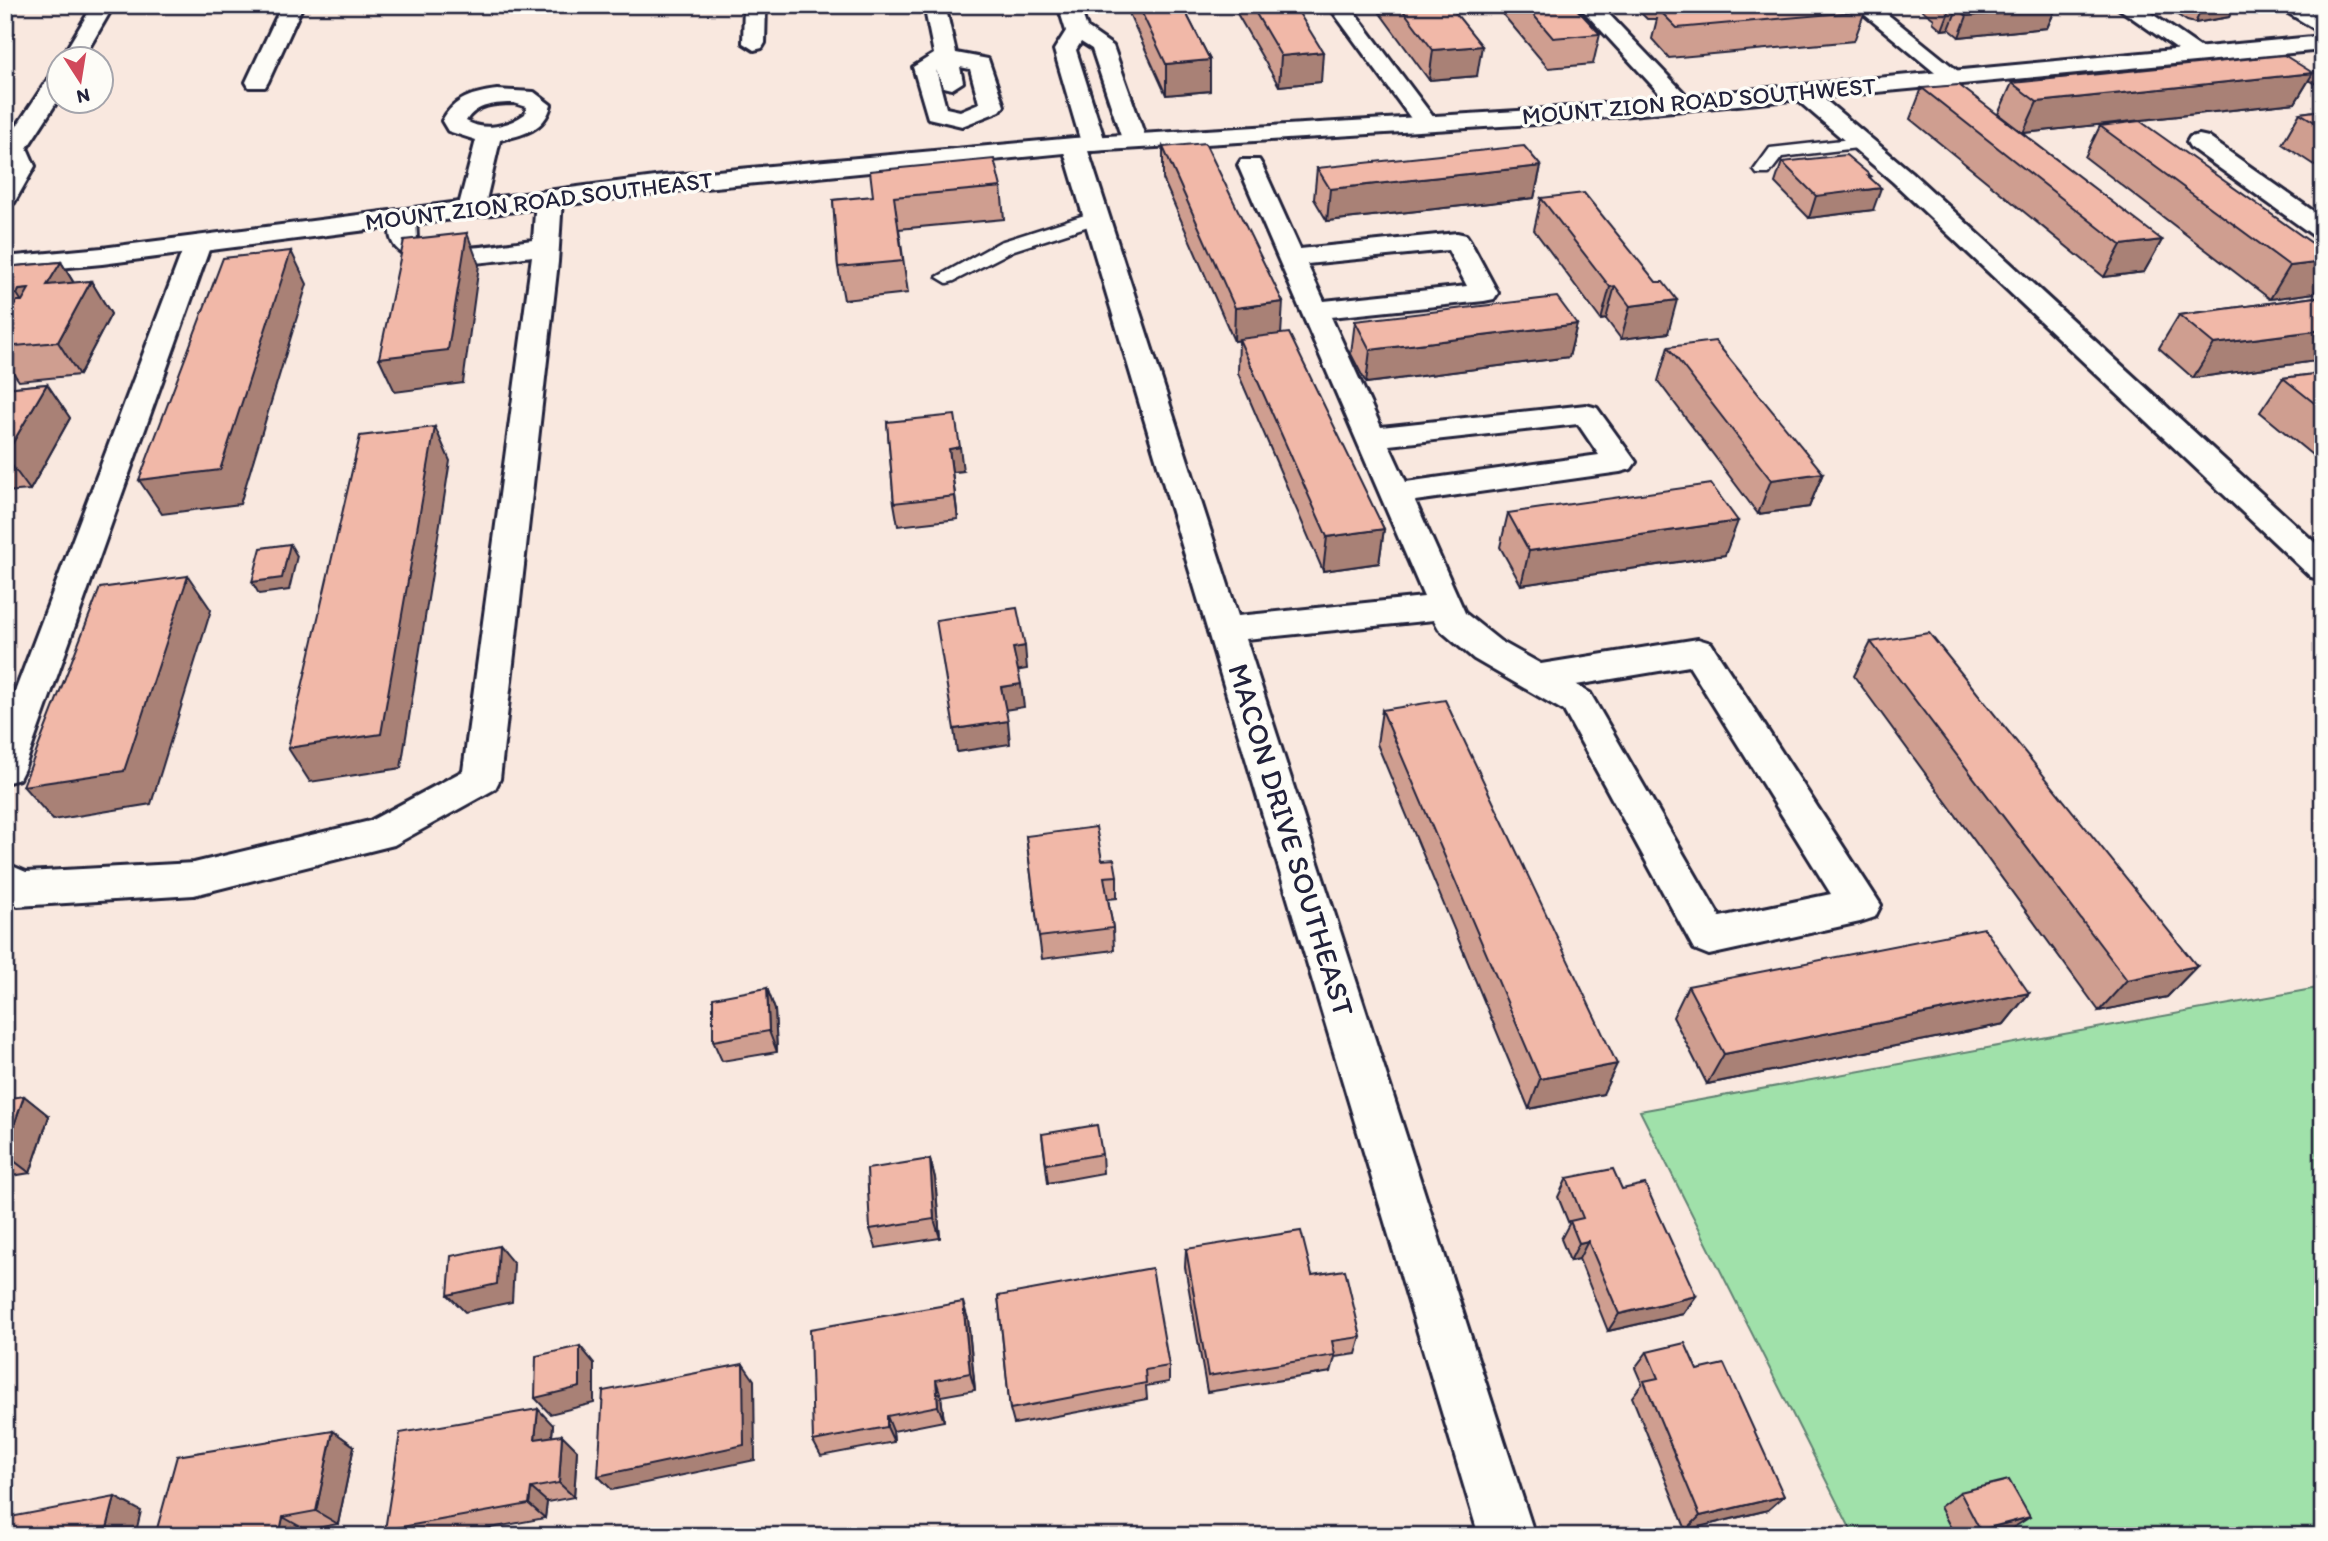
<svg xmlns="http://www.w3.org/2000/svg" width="2328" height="1541" font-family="Itim,sans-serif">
<rect width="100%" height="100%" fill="#f9e8df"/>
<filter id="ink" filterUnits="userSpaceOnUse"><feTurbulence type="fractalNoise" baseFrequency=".0143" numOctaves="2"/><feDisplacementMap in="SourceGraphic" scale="14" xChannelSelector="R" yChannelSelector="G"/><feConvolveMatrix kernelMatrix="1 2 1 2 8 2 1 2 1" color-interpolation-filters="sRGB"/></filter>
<g filter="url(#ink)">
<!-- green -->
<path fill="#a0e1aa" stroke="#618272" stroke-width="2" d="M2323,987V1536H1854L1640,1111Z"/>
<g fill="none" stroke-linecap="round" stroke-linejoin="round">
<defs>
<path id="service" d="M1860,138L1866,139L1869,143L1866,147L1782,157L1769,174H1757L1754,170L1770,148Z
M1097,211L1104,213L1106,217L1104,221L1014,250L954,281L947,283L937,277L1000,242Z"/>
<path id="minor" d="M93,5H114L82,60H60Z
M282,5H303L268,82L265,87H249L246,82Z
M744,5H766L765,43L762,48L754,50L743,43Z
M924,5H945L956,53L988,59L1004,106L1000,111L962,126L928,118L913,67L934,54ZM960,67L970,69L979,103L960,111L946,108L936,70L944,87L952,89L963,82Z
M1058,5H1079L1087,28L1113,46L1147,142L1144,147H1126L1123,142L1092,49L1081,42L1076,50L1106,145L1103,150L1088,151L1238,616L1424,597L1238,165L1241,160H1259L1262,165L1300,249L1457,233L1466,235L1470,241L1498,293L1494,299L1484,301L1331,317L1381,427L1586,405L1597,408L1636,462L1631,469L1620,472L1415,501L1465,613L1500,641L1541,664L1698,639L1711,643L1881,905L1875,917L1860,922L1709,955L1694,949L1564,711L1474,659L1439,629L1434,620L1246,639L1535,1536H1479L1062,145L1065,140L1080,139L1054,50L1066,31ZM1448,250L1467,286L1324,301L1307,264ZM1578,424L1599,455L1406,482L1389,445ZM1689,666L1831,894L1720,917L1590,693L1576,685Z
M1328,5H1349L1434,118L1438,123L1434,128H1418Z
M1578,5H1600L1689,98L1693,103L1689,108H1673Z
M1853,5H1876L1964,76L1961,81H1945Z
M2114,5H2139L2210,54L2207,59H2191Z
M2275,5H2300L2323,19V34Z
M60,71V97L27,148L35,166L14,203L5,206V175L11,166L5,144L52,73Z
M1803,86L1811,88L1911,172L2323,550V580L2311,577L1893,182L1795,98L1791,93L1795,88Z
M497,90L534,92L551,105C545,130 523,135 500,140L484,209L480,214H462L458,209L476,140L448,131L442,121C454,98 473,93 497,90ZM514,103L527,107L525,114C508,126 485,132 466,121C476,104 496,103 514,103Z
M2199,135L2208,137L2323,218V238L2314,236L2190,147L2187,142L2190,137Z
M549,191L558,194L562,199L558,262L500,779L495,789L394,845L194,895L18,906L5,901V863L26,872L194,863L370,821L463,771L532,256C501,260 392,280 390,232C390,224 389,218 394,212H412L416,217L417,240C453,256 495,244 533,240L536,199L540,194Z
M198,236L207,238L211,244L24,769L19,779L5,783V718L185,244L189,238Z"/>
<path id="tertiary" d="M2323,36V50L1535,124L1074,152L663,192L102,264L5,273V257L102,248L663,176L1074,138L1535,110Z"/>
</defs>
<!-- service casing -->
<use href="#service" stroke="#22223b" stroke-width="5"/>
<!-- minor casing -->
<use href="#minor" stroke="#22223b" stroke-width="6"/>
<!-- tertiary casing -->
<use href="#tertiary" stroke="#22223b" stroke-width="6"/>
<!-- service -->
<use href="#service" fill="#fdfcf7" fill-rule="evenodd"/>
<!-- minor -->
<use href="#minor" fill="#fdfcf7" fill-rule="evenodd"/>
<!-- tertiary -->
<use href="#tertiary" fill="#fdfcf7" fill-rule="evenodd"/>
</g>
<!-- wall -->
<path fill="#cf9e90" stroke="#22223b" stroke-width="2" d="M1128,5H1182L1210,60V91L1166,95L1128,11Z
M1232,5H1294L1321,82L1279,86Z
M1374,5H1449L1477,76L1429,80Z
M1495,5H1573L1600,34L1593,64L1548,68Z
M1633,5H1689L1688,7L1865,11L1854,41L1669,58L1652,39L1657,19H1647Z
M1924,5H2052L2056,8L2047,28L1959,37L1949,29L1942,30L1933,22L1934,19L1922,10Z
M2162,5H2235L2229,17L2195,23L2187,21Z
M2323,56V88L2309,80L2295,103L2023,133L1998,114L2012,83L2313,73Z
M1922,88L2162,240L2144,272L2104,277L1910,119Z
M2323,110V171L2282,144L2300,113Z
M2100,126L2323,251V280L2314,293L2270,299L2085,157Z
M1163,147L1281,334L1384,529L1379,563L1323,571L1238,373L1239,340L1234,341L1163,179Z
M1782,162L1873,210L1809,218L1775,183Z
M1541,166L1534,198L1327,221L1314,199L1317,168Z
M1001,187L1004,219L899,229L908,293L844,300L838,267L833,200Z
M1541,198L1668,333L1621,339L1606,319L1601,320L1534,230Z
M61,262L74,283L91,281L111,314L79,375L19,381L5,361V267Z
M2323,296V360L2193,378L2159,348L2179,315Z
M1355,321L1577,324L1569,357L1366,383L1351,354Z
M1668,347L1823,473L1809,507L1758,514L1658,381Z
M2323,373V464L2260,412L2283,378Z
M47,384L70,418L30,490L5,492V388Z
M887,422L963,471L952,472L958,519L898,526L894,503Z
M1508,513L1725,555L1521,585L1500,547Z
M1871,642L2197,966L2167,997L2099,1011L1854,676Z
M1382,710L1603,1094L1529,1109L1377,744Z
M1026,836L1102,860L1117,876V898L1108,899L1113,928L1114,950L1042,959Z
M1688,986L2029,993L2004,1024L1707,1084L1673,1017Z
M767,988L775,1010L777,1052L722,1061L713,1041Z
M24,1096L49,1116L30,1173L5,1177V1099Z
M1042,1134L1102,1154L1103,1173L1048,1183Z
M930,1159L935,1178L940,1238L876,1248L870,1229Z
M1567,1178L1622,1189L1696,1296L1683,1314L1608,1331L1579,1259L1570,1261L1561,1239L1569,1224L1558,1197Z
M1186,1249L1312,1275L1361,1337L1356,1354L1335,1357L1331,1372L1207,1392L1185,1267Z
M998,1296L1169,1366V1382L1146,1386L1147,1399L1014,1424L1010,1409Z
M968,1319L975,1390L941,1396L944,1421L893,1431L894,1442L821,1456L813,1441Z
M1647,1352L1697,1370L1784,1496L1768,1510L1686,1530L1632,1397L1642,1384L1635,1368Z
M553,1425L552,1437L577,1450L574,1497L547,1502L545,1518L446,1536H394L385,1530Z
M333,1431L354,1446L338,1524L306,1530L155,1536Z
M1960,1492L2008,1531L1989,1536H1955L1940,1507Z"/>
<!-- shaded-wall -->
<path fill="#a98176" stroke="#22223b" stroke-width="2" d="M2204,5H2235L2229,17L2195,23Z
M2056,8L2047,28L1959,37L1967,16Z
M1950,9H1957L1949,29L1942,30Z
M1482,46L1477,76L1429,80L1433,50Z
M1323,52L1321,82L1279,86L1281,56Z
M1210,60V91L1166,95V64Z
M2313,73L2295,103L2023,133L2037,102Z
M1541,166L1534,198L1327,221L1330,189Z
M1868,176H1871L1866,190L1881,188L1873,210L1809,218L1816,196Z
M467,233L479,265L463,383L395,392L379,358Z
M2162,240L2144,272L2104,277L2121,245Z
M291,251L307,284L240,504L162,514L139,480Z
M61,262L81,295L47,285Z
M2323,262V280L2314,293L2270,299L2290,266Z
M91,281L111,314L79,375L58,342Z
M1615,286L1606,319L1601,320L1610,287Z
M29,289L38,327L17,294L19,290Z
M1677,300L1668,333L1621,339L1630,306Z
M1283,302L1281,335L1234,341L1235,308Z
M1577,324L1569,357L1366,383L1370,350Z
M2323,330V360L2193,378L2214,344Z
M47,384L70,418L30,490L5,456Z
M435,427L450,461L401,768L310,782L288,748Z
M960,447L963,471L952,472L958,519L949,449Z
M1823,473L1809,507L1758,514L1771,480Z
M1738,521L1725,555L1521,585L1529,551Z
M1384,529L1379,563L1323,571L1327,537Z
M290,544L297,556L289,590L259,594L252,582Z
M188,576L211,610L151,804L53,820L23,786Z
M1025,646L1027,669L1015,671L1013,648Z
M1021,684L1024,707L1004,710L1001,687Z
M1008,721L1010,744L957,752L954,729Z
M2197,966L2167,997L2099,1011L2127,980Z
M767,988L775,1010L777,1052L769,1031Z
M2029,993L2004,1024L1707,1084L1724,1054Z
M1617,1064L1603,1094L1529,1109L1540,1079Z
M24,1096L49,1116L30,1173L5,1154V1151Z
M930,1159L935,1178L940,1238L934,1219Z
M1588,1241L1579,1259L1570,1261L1579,1243Z
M499,1246L514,1264L512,1302L465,1312L448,1295Z
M1696,1296L1683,1314L1608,1331L1619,1314Z
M963,1302L968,1319L975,1390L970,1373Z
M580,1346L594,1363V1403L550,1414L535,1398Z
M743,1364L754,1380L755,1460L612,1490L598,1476Z
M936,1380L941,1396L944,1421L938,1406Z
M538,1409L553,1425L550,1454L535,1439Z
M887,1416L893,1431L894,1442L887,1427Z
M333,1431L354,1446L338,1524L316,1511Z
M562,1435L577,1450L574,1497L559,1483Z
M531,1488L547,1502L545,1518L529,1504Z
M1784,1496L1768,1510L1686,1530L1700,1516Z
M115,1497L141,1511L135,1536H105Z
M283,1517L306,1530L304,1536H279Z
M2030,1517L2008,1531L1989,1536H1971L1980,1530Z"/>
<!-- building -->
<path fill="#f1b8a8" stroke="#22223b" stroke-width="2" d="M1138,5H1182L1210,60L1166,64Z
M1251,5H1294L1323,52L1281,56Z
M1399,5H1449L1482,46L1433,50Z
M1525,5H1573L1600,34L1553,38Z
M1711,5H1857L1865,11L1677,28L1659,10Z
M1944,5H2052L2056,8L1967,16L1957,9H1950Z
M2284,55L2313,73L2037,102L2012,83Z
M1959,85L2162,240L2121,245L1922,88Z
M2323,110V127L2300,113Z
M2140,121L2323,251V262L2290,266L2100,126Z
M1205,143L1283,302L1235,308L1163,147Z
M1524,146L1541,166L1330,189L1317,168Z
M1846,155L1871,176H1868L1881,188L1816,196L1782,162Z
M994,159L1001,187L894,197L903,261L838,267L833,200L873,196L870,171Z
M1584,193L1656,282H1663L1677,300L1630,306L1615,286L1610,287L1541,198Z
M467,233L448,350L379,358L404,240Z
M291,251L220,470L139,480L223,258Z
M61,262L47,285L91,281L58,342L5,347V321L17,301H22L29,289L19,290L17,294L5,295V267Z
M2323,296V330L2214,344L2179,315Z
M1557,297L1577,324L1370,350L1355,321Z
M1289,333L1384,529L1327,537L1239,339Z
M1715,341L1823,473L1771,480L1668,347Z
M2323,373V410L2283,378Z
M47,384L5,456V388Z
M955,415L960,447L949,449L955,496L894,503L887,422Z
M435,427L381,734L288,748L360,436Z
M1711,484L1738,521L1529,551L1508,513Z
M290,544L282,578L252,582L261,548Z
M188,576L124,771L23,786L100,588Z
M1017,608L1025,646L1013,648L1021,684L1001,687L1008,721L954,729L936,620Z
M1929,633L2197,966L2127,980L1871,642Z
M1445,700L1617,1064L1540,1079L1382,710Z
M1096,827L1102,860L1114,859L1117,876L1104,877L1113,928L1039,937L1026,836Z
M1984,928L2029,993L1724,1054L1688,986Z
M767,988L769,1031L713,1041V998Z
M24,1096L5,1151V1099Z
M1097,1125L1102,1154L1046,1164L1042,1134Z
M930,1159L934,1219L870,1229L867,1169Z
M1613,1169L1622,1189L1645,1184L1696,1296L1619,1314L1588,1241L1579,1243L1570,1221L1583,1218L1567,1178Z
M1301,1231L1312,1275L1345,1270L1361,1337L1332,1341L1335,1355L1208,1376L1186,1249Z
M499,1246L497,1284L448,1295L451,1256Z
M1152,1268L1169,1366L1145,1370L1146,1383L1010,1409L998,1296Z
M963,1302L970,1373L936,1380L938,1406L887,1416V1427L813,1441L810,1329Z
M1685,1343L1697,1370L1724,1364L1784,1496L1700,1516L1644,1381L1658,1378L1647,1352Z
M580,1346V1387L535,1398L536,1356Z
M743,1364L744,1445L598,1476L603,1391Z
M538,1409L535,1439L562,1435L559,1483L531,1488L529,1504L385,1530L400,1433Z
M333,1431L316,1511L283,1517L279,1536H155L177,1456Z
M2009,1480L2030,1517L1980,1530L1960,1492Z
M115,1497L105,1536H5V1518Z
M1813,1526L1818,1536H1774Z"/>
</g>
<g text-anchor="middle" stroke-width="7" stroke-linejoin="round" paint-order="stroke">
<!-- far-street labels -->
<g font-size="24" fill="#22223b" stroke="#fdfcf7">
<text transform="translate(1699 101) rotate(-5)" y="8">MOUNT ZION ROAD SOUTHWEST</text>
<text transform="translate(539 201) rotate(-7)" y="8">MOUNT ZION ROAD SOUTHEAST</text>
</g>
<!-- street labels -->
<g font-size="30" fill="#22223b" stroke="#fdfcf7">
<text transform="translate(1291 840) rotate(73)" y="10">MACON DRIVE SOUTHEAST</text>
</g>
</g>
<!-- margin -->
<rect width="2328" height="1541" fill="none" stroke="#fdfcf7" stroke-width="28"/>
<rect x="14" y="14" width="2300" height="1513" fill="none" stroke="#22223b" stroke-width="2.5" filter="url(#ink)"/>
<!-- north arrow -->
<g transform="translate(80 80) rotate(168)"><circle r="33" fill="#fdfcf7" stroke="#a5a5ac" stroke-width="2"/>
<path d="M0-5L12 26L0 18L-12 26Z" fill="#d1495b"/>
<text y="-10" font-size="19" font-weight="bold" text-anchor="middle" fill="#22223b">N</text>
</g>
</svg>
